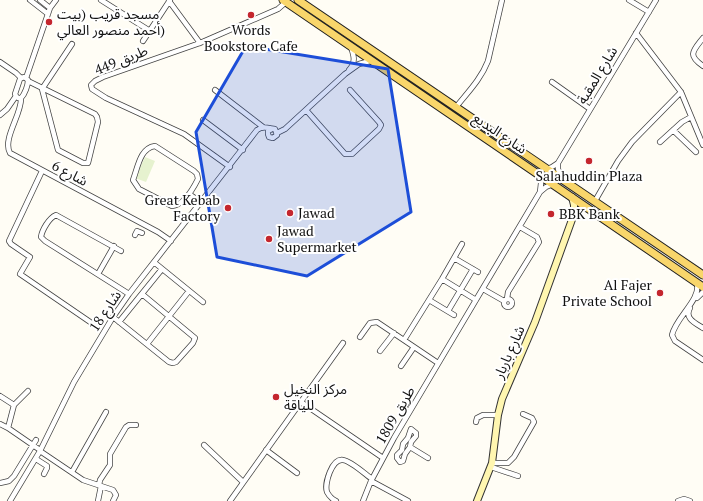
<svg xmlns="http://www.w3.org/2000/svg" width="703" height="501" font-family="'PT Serif','Noto Sans Arabic',serif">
<rect width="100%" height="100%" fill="#fffdf5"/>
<!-- pitch -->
<path fill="#e6f2cf" d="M145,157L155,161L146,182L135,178Z"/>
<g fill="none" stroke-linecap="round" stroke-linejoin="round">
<defs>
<path id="street" d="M30,0L48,14
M40,0L50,8
M101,0L150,31
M629,0L649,12
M169,1L200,43
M636,33L681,92L703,145
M703,38C693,51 687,55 703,66
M143,41L170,0
M0,62L16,73L21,78
M349,70C356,62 354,56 351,47
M24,77L28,80C28,85 25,94 21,98H18L16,96L15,94L20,79Z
M26,78L50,8L56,0
M28,81L95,114L97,117L98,122L88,163H83L58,150L42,89L72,44
M552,82L590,109
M215,90L263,127
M21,98C22,114 2,139 10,153L158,232L171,241
M456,107C468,92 481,79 488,61L502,0
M306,110L345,154H352L379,129L381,125L379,122L350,90
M0,115L7,109L16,96
M203,120L243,150
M673,130L696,152
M277,133L285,129L345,74L359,64L370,61
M660,142L682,122L691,117
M155,146L194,171L197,174L198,179C193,189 184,205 172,206L139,189L133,180C138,167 140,148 155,146Z
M558,163V169L562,178
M230,167L184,134L106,98L92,89L91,85L95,81L103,77L200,43L278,9L286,2
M547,169L552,167L558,163L656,0
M42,171L9,241L11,244L30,257L20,274L96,326
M540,192L546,187L553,184
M189,194L202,203
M595,201L618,161L632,142L681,92
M135,235L137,231L142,233
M121,251L56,215C49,218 42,230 41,237L45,241L129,294
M454,258L478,272
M155,263L203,302
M98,274L114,246
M442,279L476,300
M697,283C701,300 676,317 672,335L675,341L703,360
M483,289L504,301
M697,298L703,292
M504 303a4 4 0 1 1 8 0a4 4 0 1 1-8 0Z
M507,299L508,292L539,242L537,237L520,227
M429,300L454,315
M690,308C684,318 695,323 703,328
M448,311L473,269
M113,317L169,362L173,363L176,362L193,343L195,338L142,294
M119,322L162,269
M360,337L370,323L377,322L438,363
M404,340L442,279L462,244
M147,344L189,291
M380,351L394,333
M401,366L414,347
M0,396L14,405
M301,402L383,458
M476,422L477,418L483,415H498
M0,424L8,428L40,450
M8,428L14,405L28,391
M411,429L416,433V436L411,442L410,447L405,454L403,461L400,462L397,458V455L402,450L403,444L408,438Z
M204,445L243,482
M410,447L428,458
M266,450L297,473
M40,451L83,480L113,490L116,495L113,501
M36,459L47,466V468L44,474
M492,463H508L514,457L534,422L532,418L523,414
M491,467L518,476
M72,472L106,412
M371,481L408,501
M0,483L9,481L14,476L36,440
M99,485L100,480L110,465V454L126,427L129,425H136
M10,501L40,451L74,382L113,317L129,294L257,130C263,126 268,128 275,129L277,135L273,138L269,137L268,134V131L272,129
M98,501L101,486
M230,501L343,343
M336,501C332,499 329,496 327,492C324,484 332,458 343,460C351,461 365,474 372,479
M363,501L371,481L394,438L540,192L541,183L539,175
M678,501L684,499L690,501"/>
<path id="secondary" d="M477,501L492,463L498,415L502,399L535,322L574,214V205L572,197"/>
<path id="primary" d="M283,0L703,287
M298,0L703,275"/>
</defs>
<!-- street casing -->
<use href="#street" stroke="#444" stroke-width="6"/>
<!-- secondary casing -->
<use href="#secondary" stroke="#333" stroke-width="8"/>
<!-- primary casing -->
<use href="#primary" stroke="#222" stroke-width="9"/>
<!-- street -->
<use href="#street" stroke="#fff" stroke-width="4.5"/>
<!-- secondary -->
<use href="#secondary" stroke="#fff6b0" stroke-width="6"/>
<!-- primary -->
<use href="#primary" stroke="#f9d66b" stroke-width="7"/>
</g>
<!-- marked area -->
<path fill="#1d4ed8" fill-opacity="0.2" stroke="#1d4ed8" stroke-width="3" stroke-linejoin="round" d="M246,46L388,69L411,212L307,276L217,257L196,132Z"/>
<!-- markers -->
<g fill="#c4262e" stroke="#fff" stroke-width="1.5">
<circle cx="251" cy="15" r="4"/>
<circle cx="49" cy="22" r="4"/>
<circle cx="589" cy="161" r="4"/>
<circle cx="228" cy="208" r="4"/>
<circle cx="290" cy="213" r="4"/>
<circle cx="551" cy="214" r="4"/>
<circle cx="269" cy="239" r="4"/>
<circle cx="660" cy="293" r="4"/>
<circle cx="276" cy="397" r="4"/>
</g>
<g text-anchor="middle" stroke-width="4" stroke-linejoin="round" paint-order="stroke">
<!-- poi labels -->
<g font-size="14" fill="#111" stroke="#fff" text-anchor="start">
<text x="57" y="19">مسجد قريب (بيت<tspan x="57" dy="16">أحمد منصور العالي)</tspan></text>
<text x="251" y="35" text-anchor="middle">Words<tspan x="251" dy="16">Bookstore Cafe</tspan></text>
<text x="589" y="181" text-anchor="middle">Salahuddin Plaza</text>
<text x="220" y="205" text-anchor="end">Great Kebab<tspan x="220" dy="16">Factory</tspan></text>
<text x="298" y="218">Jawad</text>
<text x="559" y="219">BBK Bank</text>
<text x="277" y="236">Jawad<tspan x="277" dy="16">Supermarket</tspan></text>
<text x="652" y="290" text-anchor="end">Al Fajer<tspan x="652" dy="16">Private School</tspan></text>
<text x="284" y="394">مركز النخيل<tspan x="284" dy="16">للياقة</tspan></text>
</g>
<!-- street labels -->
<g font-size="14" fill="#111" stroke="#fff">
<text transform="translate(121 60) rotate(-22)" y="5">طريق 449</text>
<text transform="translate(597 75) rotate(-59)" y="5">شارع المقبة</text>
<text transform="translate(500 133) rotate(34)" y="5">شارع البديع</text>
<text transform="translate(70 173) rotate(28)" y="5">شارع 6</text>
<text transform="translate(105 311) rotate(-57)" y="5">شارع 18</text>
<text transform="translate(509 352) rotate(-66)" y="5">شارع باربار</text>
<text transform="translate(395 415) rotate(-60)" y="5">طريق 1809</text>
</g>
</g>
</svg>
